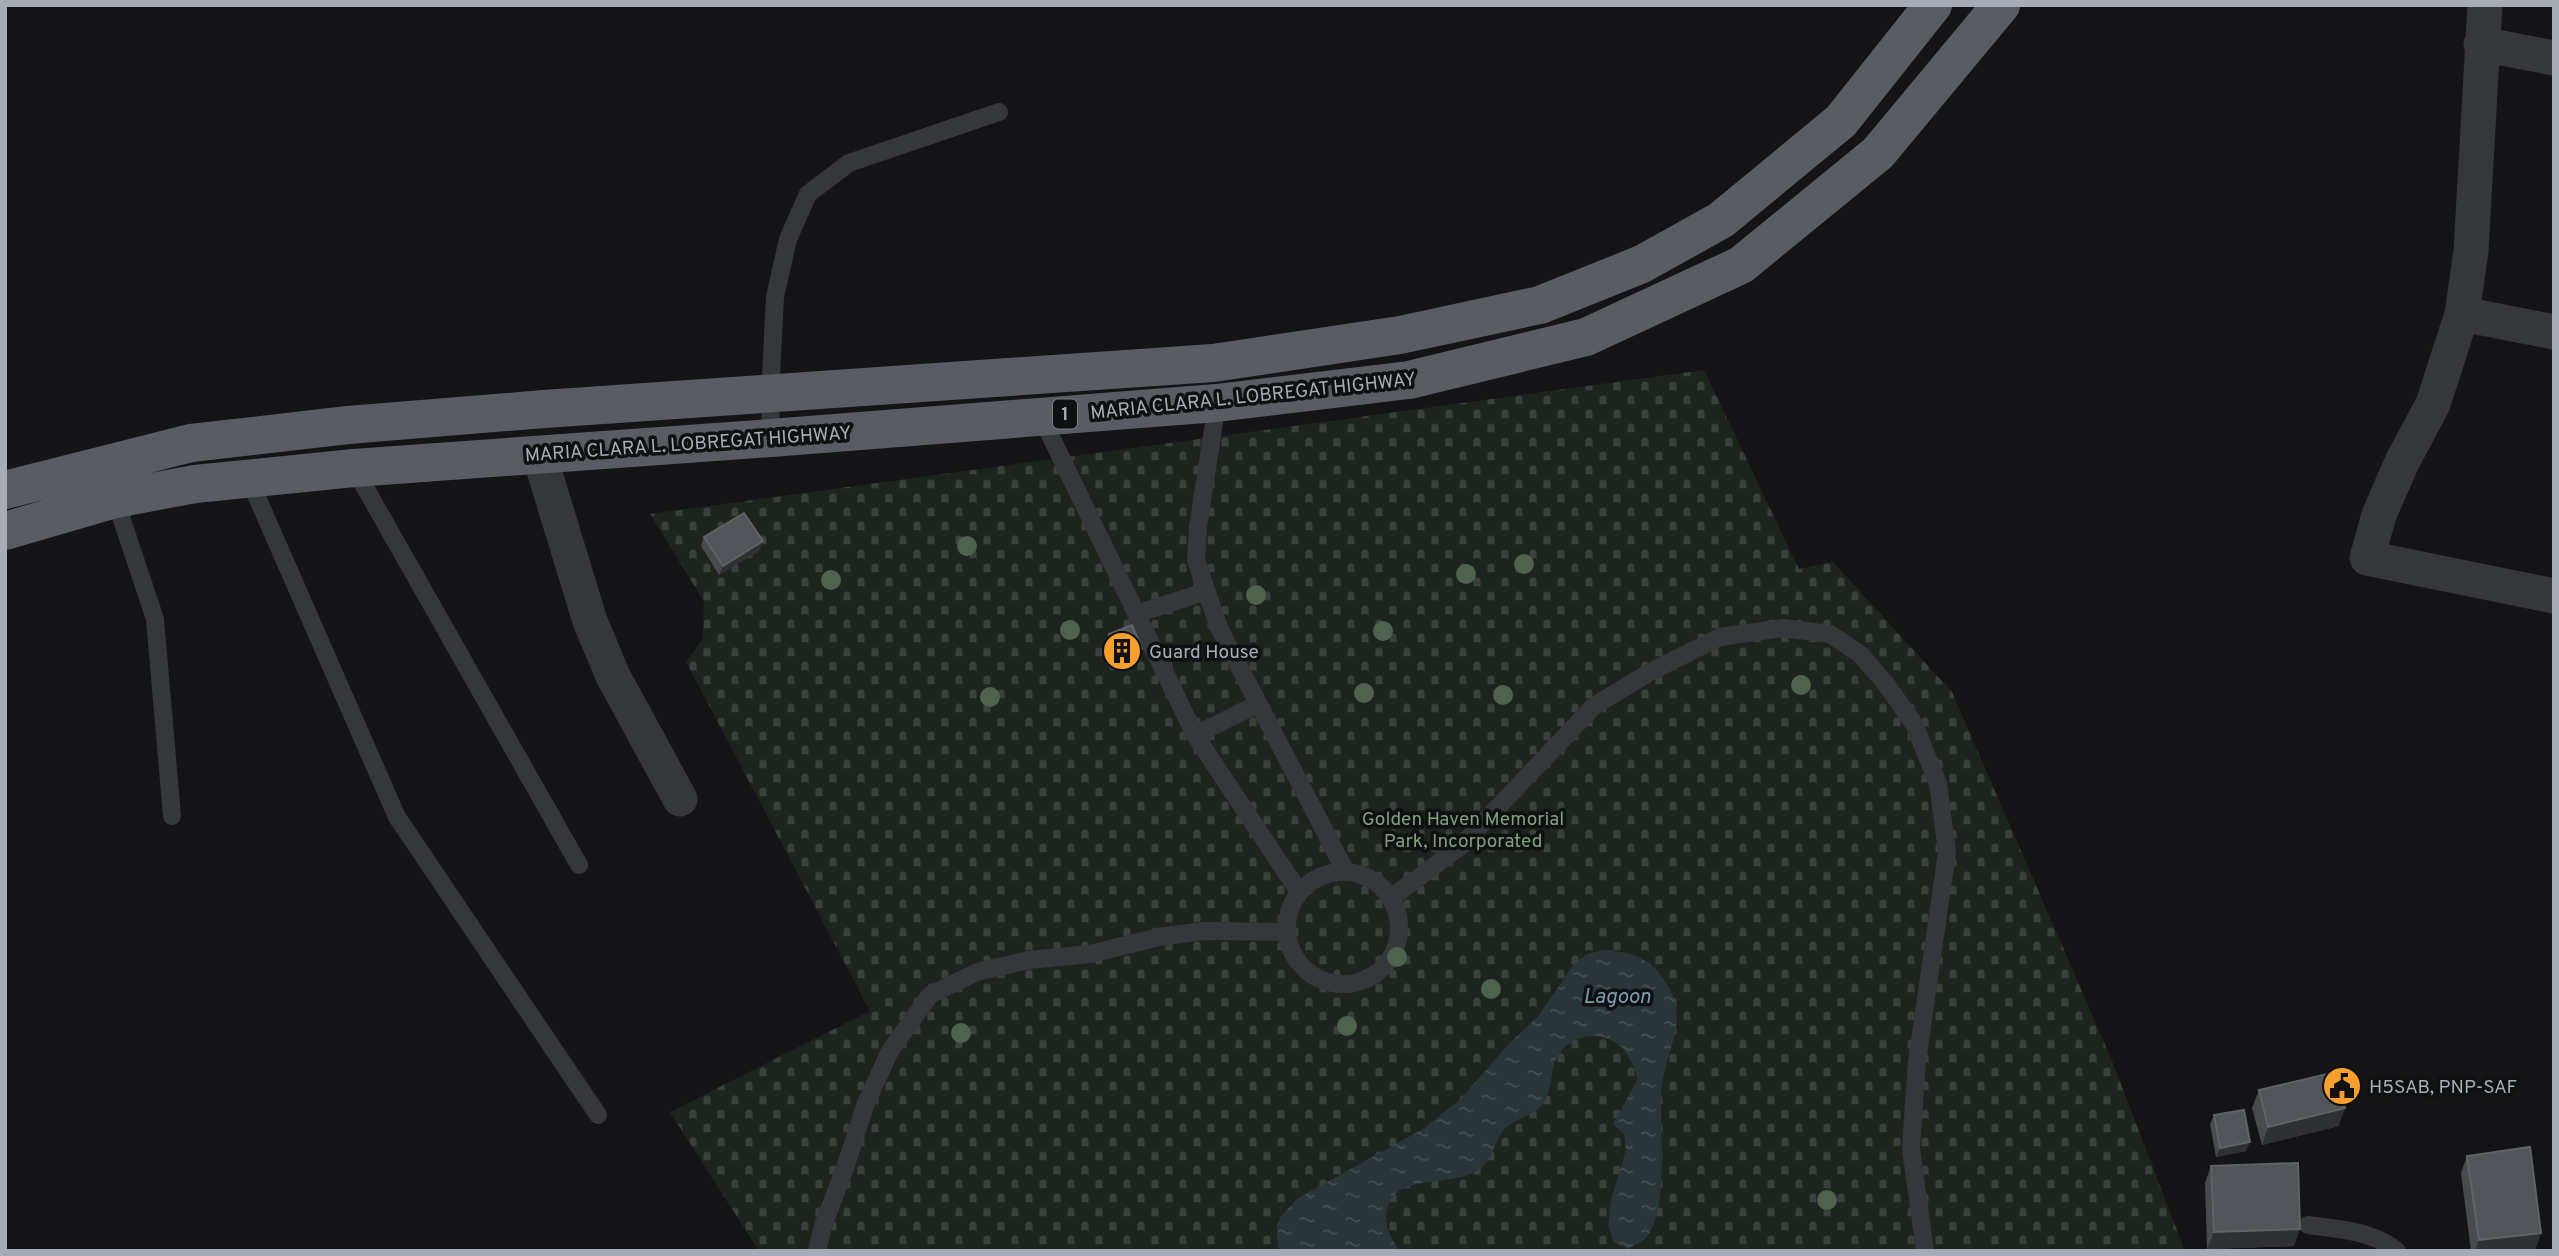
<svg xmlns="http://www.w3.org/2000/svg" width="2559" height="1256" font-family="Overpass,sans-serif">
<defs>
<pattern id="cemetery-stones" width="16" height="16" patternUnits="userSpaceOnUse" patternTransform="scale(1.75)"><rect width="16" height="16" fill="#1c241d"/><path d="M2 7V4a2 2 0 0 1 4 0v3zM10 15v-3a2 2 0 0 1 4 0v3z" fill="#3a413c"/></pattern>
<pattern id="water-ripples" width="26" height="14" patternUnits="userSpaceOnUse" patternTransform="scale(1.75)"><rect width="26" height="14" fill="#2a353a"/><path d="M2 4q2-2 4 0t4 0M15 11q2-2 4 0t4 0" fill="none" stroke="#465054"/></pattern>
</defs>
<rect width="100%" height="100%" fill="#141416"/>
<!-- cemetery -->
<path fill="url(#cemetery-stones)" d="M1704,370L1799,569L1833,562L1952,692L2111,1058L2185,1251H759L670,1112L870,1011L686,662L703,638L704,602L650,514Z"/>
<!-- water -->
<path fill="url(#water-ripples)" d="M1603,950C1626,951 1645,956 1660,974C1696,1020 1663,1047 1661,1096C1660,1131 1668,1204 1649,1234C1645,1241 1635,1245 1628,1249L1614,1242L1608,1226L1611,1200L1626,1150L1624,1134L1613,1124L1638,1079C1632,1060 1623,1041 1602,1037C1580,1032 1558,1046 1553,1068C1551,1079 1550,1094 1543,1104C1533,1117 1513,1118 1503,1131C1495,1141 1491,1160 1482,1167C1455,1189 1405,1173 1390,1201C1381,1219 1389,1237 1400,1251H1279L1277,1235L1280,1217L1298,1198L1423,1129L1461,1099L1506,1047L1539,1015L1574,964L1587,954Z"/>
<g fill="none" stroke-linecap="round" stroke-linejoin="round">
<!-- service -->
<path stroke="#35373b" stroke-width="18" d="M1217,403L1198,527L1196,560L1219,628L1346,872
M1041,416L1195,735L1299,892
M771,438L770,395L775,297L788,239L808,194L849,163L999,112
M354,468L579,865
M249,479L397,817L598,1115
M115,499L155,619L172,816
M1136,614L1207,591
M1195,735L1258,704
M1287 928a56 56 0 1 1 112 0a56 56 0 1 1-112 0Z
M1391,898L1461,846L1594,706L1650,672L1720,637L1783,628L1830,634L1860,654L1886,684L1914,724L1938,784L1947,852L1917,1062L1911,1148L1925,1251
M2308,1225C2337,1229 2374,1231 2397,1251
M817,1251L823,1226L846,1165L866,1103L890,1051L930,995L977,972L1029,960L1090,954L1159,937L1204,931L1286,932"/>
<!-- minor -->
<path stroke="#35373b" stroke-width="35" d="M2485,5L2471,251L2462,314L2433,404L2402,462L2379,515L2367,558L2554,596
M2481,44L2554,58
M2462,314L2554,332
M539,454L590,621L613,676L680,799"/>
<!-- trunk -->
<path stroke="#595c63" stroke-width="38" d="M5,490L191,443L348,425L544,409L1213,363L1400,335L1540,305L1642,264L1721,220L1841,121L1933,5
M5,531L115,499L195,484L354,468L771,438L1217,403L1409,380L1586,337L1741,265L1878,153L2001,5"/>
</g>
<!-- trees -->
<g fill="#4e624e">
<circle cx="967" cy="546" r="10"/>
<circle cx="1524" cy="564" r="10"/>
<circle cx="1466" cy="574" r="10"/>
<circle cx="831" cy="580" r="10"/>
<circle cx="1256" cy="595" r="10"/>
<circle cx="1070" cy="630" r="10"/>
<circle cx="1383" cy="631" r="10"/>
<circle cx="1801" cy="685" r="10"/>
<circle cx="1364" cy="693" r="10"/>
<circle cx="1503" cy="695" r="10"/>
<circle cx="990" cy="697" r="10"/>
<circle cx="1397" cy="957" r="10"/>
<circle cx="1491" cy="989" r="10"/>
<circle cx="1347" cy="1026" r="10"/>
<circle cx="961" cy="1033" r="10"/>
<circle cx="1827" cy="1200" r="10"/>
</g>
<!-- wall -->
<path fill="#474a4e" d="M704,537L760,550L719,575L701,546Z
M1109,634L1142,649L1139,658L1116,668L1106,643Z
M2259,1090L2339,1126L2262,1145L2252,1108Z
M2214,1115L2246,1151L2216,1157L2210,1124Z
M2467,1156L2541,1233L2535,1250L2471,1251L2461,1173Z
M2211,1166L2294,1246L2207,1249L2205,1183Z"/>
<!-- shaded-wall -->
<path fill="#2e3033" d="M763,541L760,550L719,575L723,566Z
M1142,649L1139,658L1116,668L1119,659Z
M2345,1108L2339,1126L2262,1145L2268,1127Z
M2250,1142L2246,1151L2216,1157L2220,1148Z
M2300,1229L2294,1246L2207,1249L2214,1232Z
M2541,1233L2535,1250L2475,1251L2479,1240Z"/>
<!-- building -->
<path fill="#515559" stroke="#5f6368" stroke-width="2" d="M744,513L763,541L723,566L704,537Z
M1132,625L1142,649L1119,659L1109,634Z
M2336,1072L2345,1108L2268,1127L2259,1090Z
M2244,1110L2250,1142L2220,1148L2214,1115Z
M2530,1147L2541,1233L2479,1240L2467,1156Z
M2298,1163L2300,1229L2214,1232L2211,1166Z"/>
<!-- icons -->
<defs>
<symbol id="building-disc" viewBox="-11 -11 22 22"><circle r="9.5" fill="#f69f2d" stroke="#0f1011"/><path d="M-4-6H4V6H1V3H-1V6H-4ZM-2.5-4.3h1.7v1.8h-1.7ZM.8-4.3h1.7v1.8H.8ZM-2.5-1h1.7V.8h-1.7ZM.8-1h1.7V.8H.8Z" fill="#111"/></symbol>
<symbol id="civic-disc" viewBox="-11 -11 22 22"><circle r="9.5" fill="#f69f2d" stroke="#0f1011"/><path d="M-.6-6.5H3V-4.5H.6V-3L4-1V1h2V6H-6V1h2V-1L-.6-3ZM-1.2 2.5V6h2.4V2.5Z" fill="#111"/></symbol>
</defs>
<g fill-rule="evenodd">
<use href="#building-disc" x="1100" y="629" width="44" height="44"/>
<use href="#civic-disc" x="2320" y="1064" width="44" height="44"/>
</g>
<g text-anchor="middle" stroke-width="7" stroke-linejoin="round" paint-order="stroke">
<!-- shield labels -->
<rect fill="#0f1011" stroke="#797e85" stroke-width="2" x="1053" y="399.5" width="24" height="29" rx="5"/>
<g font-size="18" font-weight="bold" fill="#a6adb7">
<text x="1065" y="420">1</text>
</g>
<!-- street labels -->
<g font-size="19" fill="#a6adb7" stroke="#0f1011">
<text transform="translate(1253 395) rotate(-6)" y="7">MARIA CLARA L. LOBREGAT HIGHWAY</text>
<text transform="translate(688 443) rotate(-4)" y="7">MARIA CLARA L. LOBREGAT HIGHWAY</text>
</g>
<!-- poi labels -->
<g font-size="19" fill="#a6adb7" stroke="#0f1011" text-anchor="start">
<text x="1149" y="658">Guard House</text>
<text x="2369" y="1093">H5SAB, PNP-SAF</text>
</g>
<!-- park labels -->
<g font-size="19" fill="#7ea27c" stroke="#0f1011">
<text x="1463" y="825">Golden Haven Memorial<tspan x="1463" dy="22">Park, Incorporated</tspan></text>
</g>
<!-- water labels -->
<g font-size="21" font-style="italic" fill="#7c9eb3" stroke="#0f1011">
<text x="1617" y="1003">Lagoon</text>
</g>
</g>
<!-- border -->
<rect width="2559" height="1256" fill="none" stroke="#a6adb7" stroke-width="14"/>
</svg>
